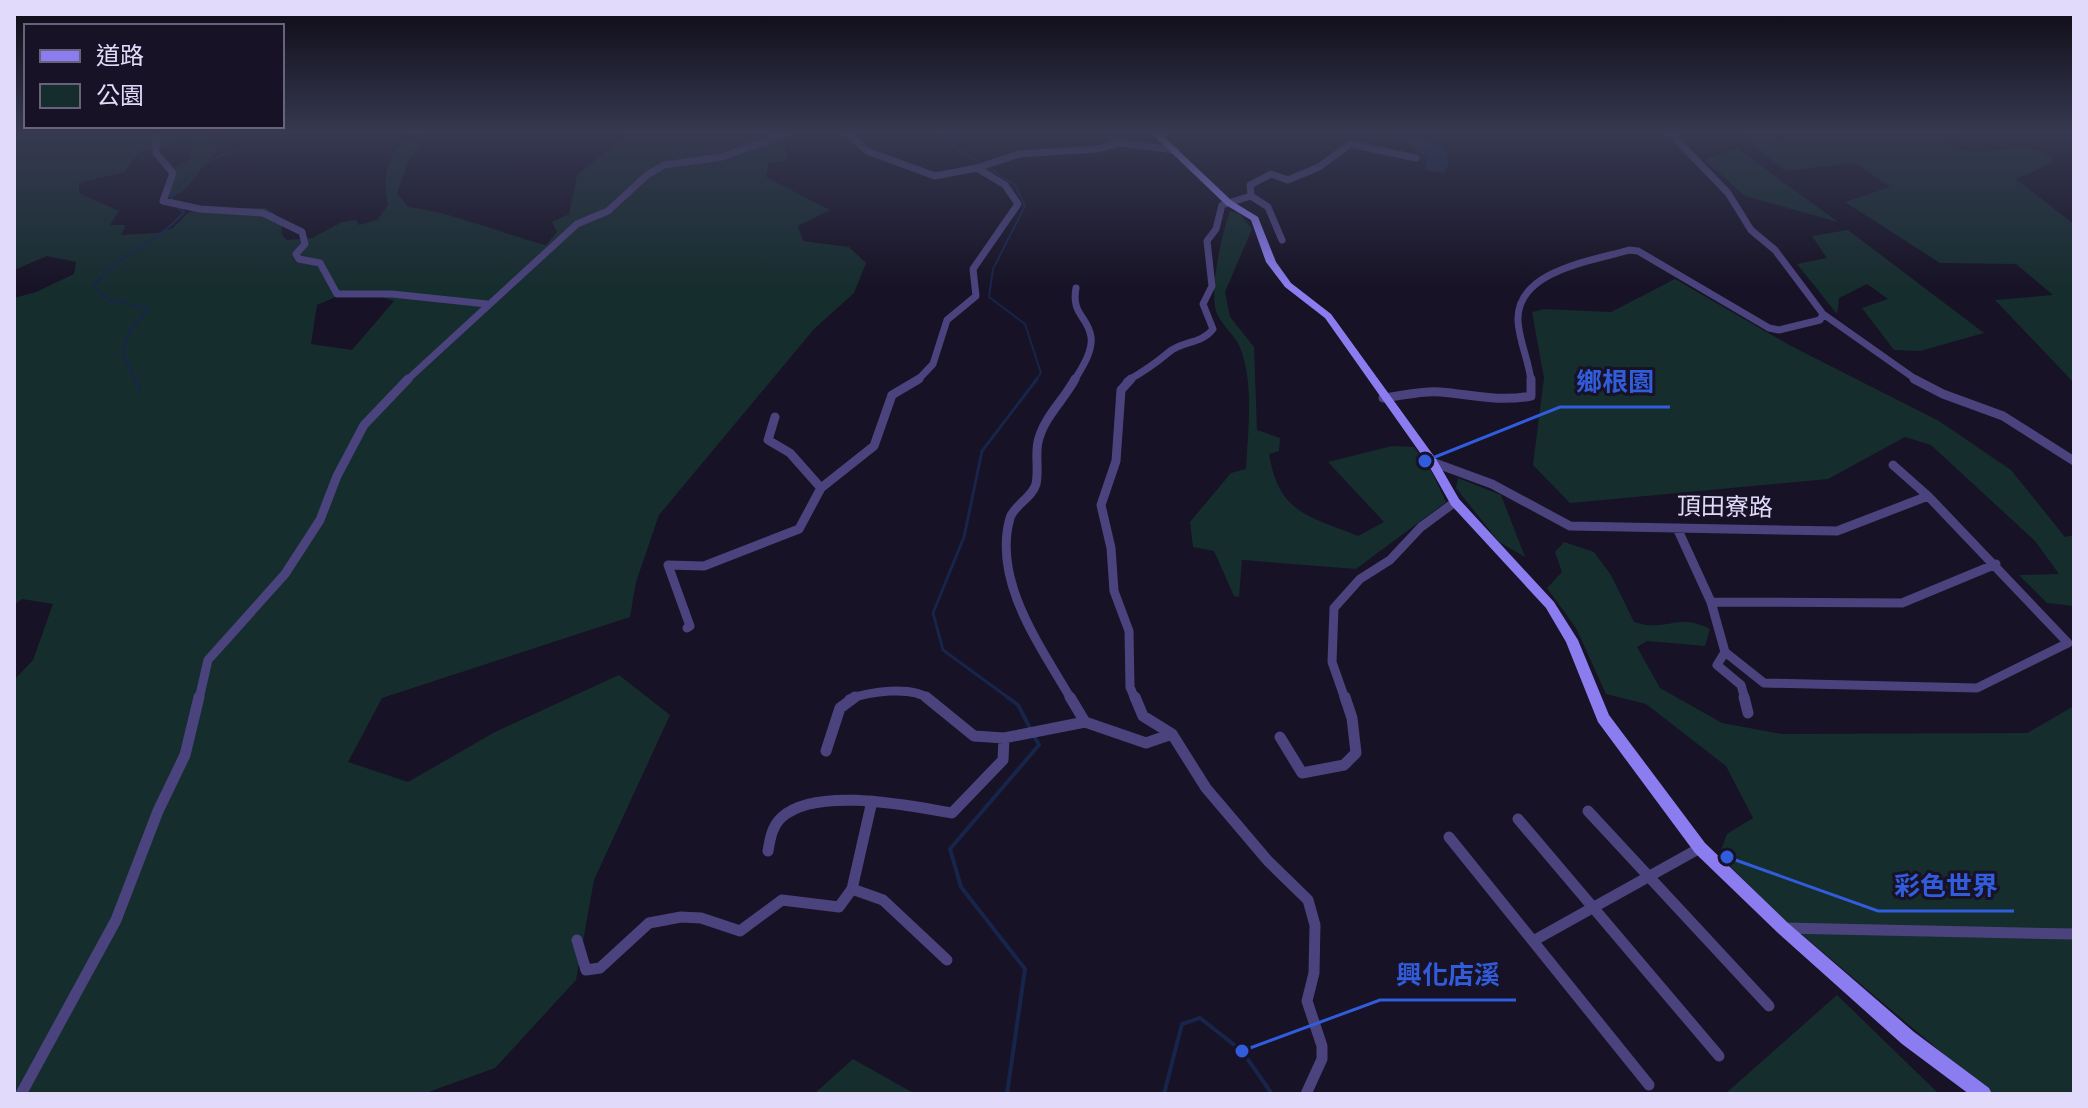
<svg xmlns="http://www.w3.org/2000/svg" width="2088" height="1108" font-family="'Source Sans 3','Noto Sans TC',sans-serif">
<rect width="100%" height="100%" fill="#171225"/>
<!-- green -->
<path fill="#162d2e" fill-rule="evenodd" d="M14,133H229L214,142L217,152C196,167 193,194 166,198L176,167L190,159L193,141L139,152L125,172L79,183V193L119,211L110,225H126L121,235L157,233L173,228L189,212L212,208H266L281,218L282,235L287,240L312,238L342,222L356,220L359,225L377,220L388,205C380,174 392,133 428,133L409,160L397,193L408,207C456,213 499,233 546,245L557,232L552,222L569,214L577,175L630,133H781L788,161L769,163L766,177L830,210L798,226L803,241L849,247L866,263L854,293L814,329L659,515L636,582L630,617L382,698L348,762L408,782L495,732L619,675L670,715L594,880L576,980L495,1068L423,1094H14V680L33,660L53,604L22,599L14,605V298L36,292L74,274L76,262L47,256L14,270ZM345,293H370L394,301L352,350L311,344L317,305Z
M1739,133H1963L1950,143C1980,168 2020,129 2055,162L2016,179L2074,224V383L1995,300L2053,295L2016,264L1940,263L1845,202L1890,187L1855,163L1785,171Z
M1737,148L1838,222L1745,196L1705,160Z
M1230,211L1239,213L1252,229L1225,292L1230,317L1254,347L1257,430L1280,438L1279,451L1269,454C1279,513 1308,516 1358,536L1384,522L1328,462L1392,446L1414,447L1430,468L1446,502L1356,569L1242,560L1239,597L1234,596L1214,551L1193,547L1190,522L1231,473L1246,469C1248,431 1254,386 1241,350C1237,337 1223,327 1217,314C1208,292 1222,234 1230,211Z
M1848,230L1984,333L1920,351L1894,350L1862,308L1888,299L1867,284L1839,298L1837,314L1797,264L1827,258L1812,236Z
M1675,279L1791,346L1939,421L2011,470L2065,537L2074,535V606L2047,603L2019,575L2059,574L2035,541L1931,445L1905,437L1828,479L1570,503L1533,465L1544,378L1532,312L1545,309L1611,312Z
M1458,478L1501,495L1525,557L1499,542L1456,488Z
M1564,542L1594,552L1611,575L1634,622C1667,633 1676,612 1710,629L1705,646L1647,641L1637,647L1660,688L1722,723L1781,734L2027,733L2074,706V1094H1991L1781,917L1719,855L1727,834L1753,818L1726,766L1646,704L1606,694L1576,628L1547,588L1562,572L1555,552Z
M1837,995L1939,1094H1725Z
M853,1059L915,1094H814Z"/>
<!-- water -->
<path fill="#17254a" d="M1410,138L1431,142L1446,150L1449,164L1443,173L1426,170V158L1406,142Z"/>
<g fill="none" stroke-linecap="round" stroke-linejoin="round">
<!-- stream-far2 -->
<path stroke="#17254a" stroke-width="2" d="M933,133L1015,185L1025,206L993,269L989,297L1025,324L1041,373L1035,381
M170,201C183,179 200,163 224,154C235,150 245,149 254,141V133
M136,381L123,354L129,332L148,309L108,299L93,287C116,254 158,243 184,212L177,207"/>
<!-- stream-far1 -->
<path stroke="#17254a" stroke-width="3" d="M135,379L140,390
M1010,699L943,650L933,613L964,537L982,451L1037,379"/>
<!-- stream -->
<path stroke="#17254a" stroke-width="4" d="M1007,697L1018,705L1031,730
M1007,1094L1025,969L961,887L950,849L1039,745L1034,736
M1164,1094L1182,1024L1200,1018L1242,1051L1272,1094"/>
<!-- street-far2 -->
<path stroke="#4b437e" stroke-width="7" d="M156,133V153L173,173L163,201L200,209L263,213L302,232L305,244L296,254L299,259L320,263L337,294H392L487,304
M847,133L867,151L935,176L977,168L1019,154L1098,149L1119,143L1175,150
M1251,196L1268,207L1282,240
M1823,314L1918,381
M406,381L577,224L608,211L647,175L664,165L722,157L789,133
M917,381L933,364L947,320L976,296L973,269L1018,204L1005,185L977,168
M1074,381C1081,369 1093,352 1091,337C1088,316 1071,315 1076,288
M1127,381C1143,372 1155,364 1169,352C1182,341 1202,344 1213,329L1203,304L1212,286L1207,241L1216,229L1222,205L1251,196L1250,185L1271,174L1288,180L1319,167L1350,144L1416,158
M1531,381C1529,361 1519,341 1518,321C1516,270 1593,261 1629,250L1638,251L1769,328L1779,330L1820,320L1823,314L1775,250L1751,230L1728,193L1670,133"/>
<!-- street-far1 -->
<path stroke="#4b437e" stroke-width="9" d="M1131,379L1121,390L1116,461L1101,505L1111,548L1114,591L1129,631L1130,687L1135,699
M1914,379L1943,394L2003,416L2074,461
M1383,398C1402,396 1422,390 1441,392C1473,395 1499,402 1531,396V379
M775,417L768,440L790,453L821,488
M1432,462L1492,484L1570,526L1837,531L1928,496L2068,643L1977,688L1764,683L1725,652
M1893,465L1928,496
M1677,528L1711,602L1725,652L1717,665L1741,685L1745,699
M1711,602L1902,603L1996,564
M687,628L690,626L668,565L704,566L799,529L821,488L874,446L892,395L919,379
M199,699L208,660L285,574L320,520L337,476L364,425L408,379
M849,699C869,692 911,685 929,699
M1071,699C1041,647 992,581 1010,518C1014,505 1032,498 1036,484C1039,470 1035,455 1038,442C1043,418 1064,400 1075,379
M1345,699L1332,662L1334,608L1360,579L1390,560L1421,527L1455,502"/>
<!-- street -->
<path stroke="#4b437e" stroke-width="11" d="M926,697L974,736L1004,738L1085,722
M1070,697L1085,722L1146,743L1172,734
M1135,697L1143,716L1172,734L1206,788L1268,861L1308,900L1315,925L1314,973L1307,1001L1322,1046V1059L1306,1094
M1744,697L1748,713
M1280,737L1302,773L1344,765L1356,753L1352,718L1345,697
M826,751L840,708L855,697
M1588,811L1769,1006
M1518,819L1719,1056
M1449,837L1649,1085
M768,851C770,839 772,826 782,817C817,786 910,806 952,813L1003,760L1004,738
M852,889L883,900L947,960
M1783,928L2074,934
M577,940L586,970L600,968L649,923L681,917L701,918L740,931L782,900L839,907L852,889L872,801
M1533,941L1700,848
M21,1094L116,920L158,811L185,755L199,697"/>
<!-- secondary -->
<path fill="#8b7def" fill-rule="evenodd" d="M1151,133H1160L1232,201L1258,217L1276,262L1291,283L1331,314L1436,459L1459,499L1554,602L1578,640L1609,715L1705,843L1788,923L1914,1032L1989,1088L1992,1094H1969L1902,1044L1778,933L1695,853L1598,722L1566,642L1546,608L1451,505L1428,464L1325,318L1285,287L1266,262L1251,220L1226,205Z"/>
</g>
<!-- sky -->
<linearGradient id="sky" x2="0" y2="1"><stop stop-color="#0d0a14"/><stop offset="0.46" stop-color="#363951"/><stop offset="1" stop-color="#363951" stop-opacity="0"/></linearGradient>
<rect width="2088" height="288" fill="url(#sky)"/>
<g text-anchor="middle" stroke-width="6" stroke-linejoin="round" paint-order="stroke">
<!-- street labels -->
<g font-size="24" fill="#e1dafb" stroke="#171225">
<text transform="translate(1725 507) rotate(1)" y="8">頂田寮路</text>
</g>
</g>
<!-- callouts -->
<path fill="none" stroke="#315cdc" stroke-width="3" d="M1425 461L1560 407H1670M1727 857L1878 911H2014M1242 1051L1380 1000H1516"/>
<g fill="#315cdc" stroke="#171225" stroke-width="3">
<circle cx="1425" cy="461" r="8"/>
<circle cx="1727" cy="857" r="8"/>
<circle cx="1242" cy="1051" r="8"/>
</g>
<g font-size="26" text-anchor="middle" font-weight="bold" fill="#315cdc" stroke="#171225" stroke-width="6" stroke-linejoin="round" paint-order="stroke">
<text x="1615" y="391">鄉根園</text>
<text x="1946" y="895">彩色世界</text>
<text x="1448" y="984">興化店溪</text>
</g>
<!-- border -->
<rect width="2088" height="1108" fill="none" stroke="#e1dafb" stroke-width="32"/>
<!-- legend -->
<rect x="24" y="24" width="260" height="104" fill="#171225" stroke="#68627b" stroke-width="2"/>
<rect x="40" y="50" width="40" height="12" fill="#8b7def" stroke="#68627b" stroke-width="2"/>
<text x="96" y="64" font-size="24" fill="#e1dafb">道路</text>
<rect x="40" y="84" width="40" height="24" fill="#162d2e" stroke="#68627b" stroke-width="2"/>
<text x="96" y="104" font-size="24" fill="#e1dafb">公園</text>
</svg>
